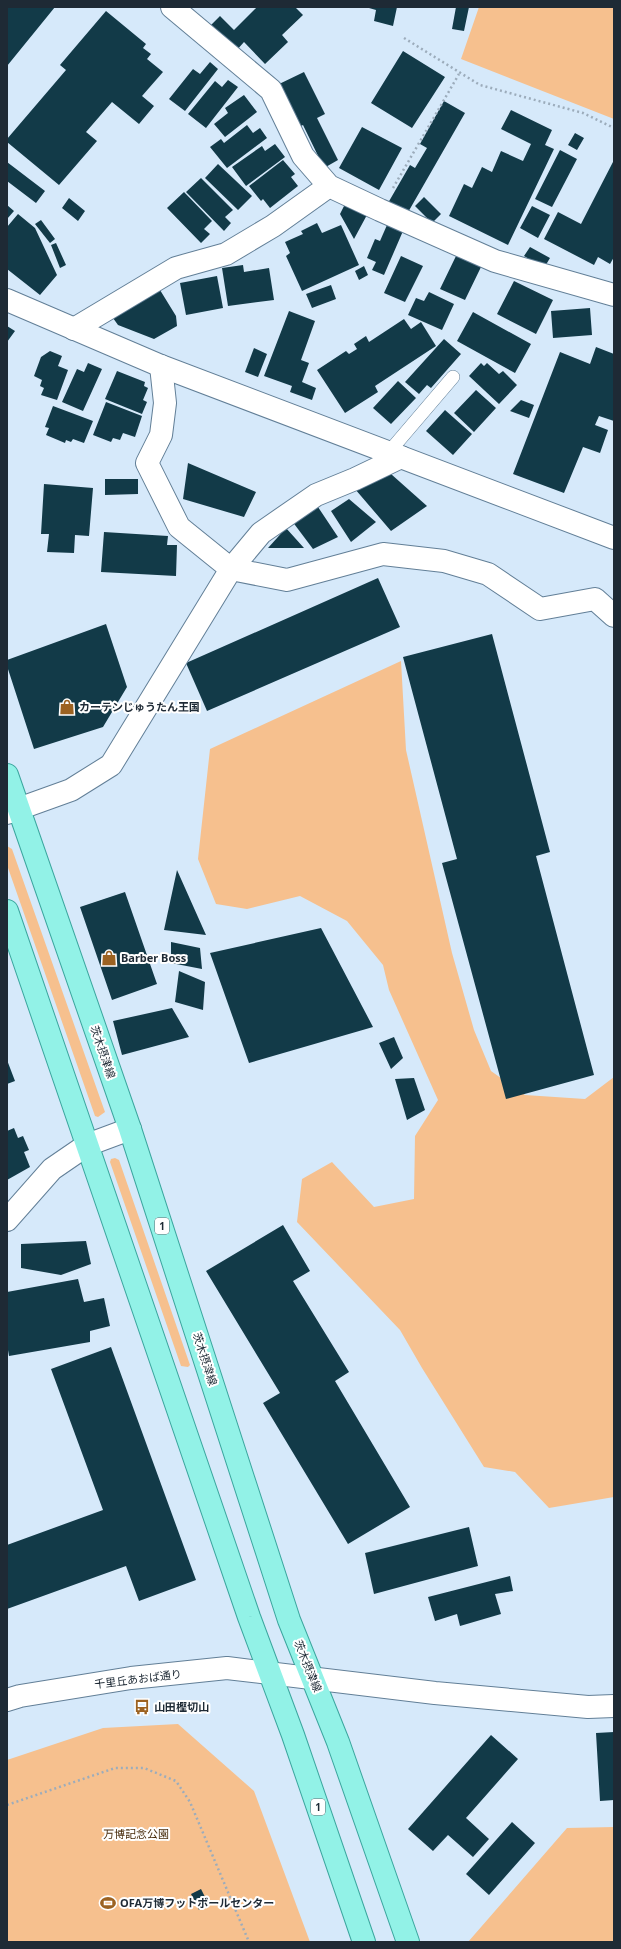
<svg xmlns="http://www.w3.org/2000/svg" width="621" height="1949" font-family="'Noto Sans','Noto Sans JP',sans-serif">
<rect width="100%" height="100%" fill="#d6e9fa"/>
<!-- green -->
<path fill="#f6c08e" d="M479,7H614V119L461,59Z
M401,661L406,750L452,953L474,1030L491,1071L525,1095L585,1099L614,1077V1497L549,1508L515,1472L484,1467L422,1368L400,1330L297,1222L302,1179L332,1162L374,1207L414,1199L415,1136L438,1100L389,990L383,965L347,921L300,896L247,909L216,904L198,859L210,749Z
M7,846L12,849L105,1112L98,1117L95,1116L7,865Z
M115,1158L119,1160L190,1365L188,1367L181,1366L110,1162L111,1159Z
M178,1724L254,1791L310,1942H7V1760L103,1728Z
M614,1827V1942H468L567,1828Z"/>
<!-- building -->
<path fill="#123a48" d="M7,7H55L7,66Z
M257,7H295L303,15L282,35L288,42L265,64L244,42L236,51L211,25L220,16L234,30Z
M370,7H397L393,26L374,21L376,10L369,8Z
M456,7H469L464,31L452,29Z
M106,11L146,44L143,48L151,54L147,59L163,72L142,96L154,106L139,124L112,102L86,132L97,141L59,185L7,142V139L66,70L60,65Z
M403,51L445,77L412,128L371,103Z
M210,62L218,69L185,111L169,99L193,69L200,74Z
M304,72L325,114L317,118L338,160L324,168L303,125L295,129L275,86Z
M228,80L238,87L206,128L188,114L215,81L222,87Z
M244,95L257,112L225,137L214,124L228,113L225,108Z
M444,101L465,113L407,214L388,203L410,165L415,168L427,148L420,144Z
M511,110L552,130L545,145L554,149L508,245L449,216L464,184L472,188L482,167L492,172L501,151L523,161L531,144L501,129Z
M247,125L253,133L260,128L267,138L227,168L210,147L221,139L224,143Z
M362,127L402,148L379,190L339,168Z
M575,133L584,138L577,150L568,145Z
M275,144L285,157L246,186L232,167L262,146L265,151Z
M560,150L577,159L552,207L535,199Z
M283,160L295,174L291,177L298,186L270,208L263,199L261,201L249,186Z
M614,160V257L610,264L598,257L594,265L544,239L558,212L581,224Z
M7,162L45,191L36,203L7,181Z
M218,164L252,196L238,210L205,178Z
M201,178L233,210L225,217L231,223L224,231L186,192Z
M184,192L212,221L204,229L210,234L201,243L167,208Z
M424,197L441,214L432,223L415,206Z
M69,198L85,211L78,221L62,208Z
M346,202L368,213L354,239L340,214Z
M7,205L14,211L7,219Z
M532,206L550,215L538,238L520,228Z
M18,214L35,228L57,275L40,295L7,269V227Z
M41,220L55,239L50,243L35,224Z
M317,223L322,233L341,225L359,265L302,291L286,256L290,253L285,242L303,234L301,231Z
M387,225L403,231L384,275L372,270L376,262L367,258L375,239L380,241Z
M56,243L66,265L60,268L51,245Z
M530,247L550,258L544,268L524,256Z
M401,256L423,266L405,302L384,293Z
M456,256L481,267L465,300L440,289Z
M243,265L244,272L269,268L274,300L228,306L222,268Z
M364,266L368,275L359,280L355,271Z
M217,276L223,308L186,315L180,283Z
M514,281L553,300L536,334L497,314Z
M331,285L336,299L312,308L306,294Z
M160,290L176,316L177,326L154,339L118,325L113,318Z
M429,292L454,304L442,330L408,315L416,298L424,301Z
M590,308L592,335L553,338L551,311Z
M289,311L315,321L301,360L309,363L302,382L316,388L312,400L290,392L292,386L264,376Z
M473,312L531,344L515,373L457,341Z
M404,319L411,329L421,322L436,346L375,386L378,392L345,413L317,370L346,351L349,354L357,349L354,344L366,336L369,342Z
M7,326L15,331L7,342Z
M444,339L461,354L431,388L427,385L419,394L405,382Z
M596,347L614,354V421L599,416L595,425L608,430L600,453L583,447L564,493L513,474L560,352L590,364Z
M254,348L267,354L258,377L245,372Z
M50,351L62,356L58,366L68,370L57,400L41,395L44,388L40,386L42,380L34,376L41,357Z
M88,363L102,369L83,411L62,402L77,369L84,372Z
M481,363L484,366L487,363L499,374L503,371L517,385L499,404L469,376Z
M117,371L145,382L144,386L148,388L143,400L147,402L142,414L105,399Z
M398,381L416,398L391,424L373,408Z
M476,390L496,408L474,432L454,413Z
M521,400L534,405L529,418L510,411Z
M106,402L142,416L135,437L123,433L120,440L113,438L111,442L93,435Z
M53,406L93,421L84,443L73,439L71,442L66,440L65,443L46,435L49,428L45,427Z
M445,410L472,434L453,455L426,431Z
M188,463L256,492L244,517L183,499Z
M382,466L427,506L391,531L355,489Z
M105,479H138V494L105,495Z
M44,484L93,488L89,536L75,535L74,553L47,552L49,534H41Z
M349,499L376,522L351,542L331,511Z
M316,504L338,537L313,549L292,521Z
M286,528L304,548H268Z
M104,532L168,536L167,545H177L176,576L101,572Z
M378,578L400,627L207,711L186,663Z
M106,624L127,687L103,727L34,749L7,666V660Z
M492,634L550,852L536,856L594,1075L506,1099L442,863L457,859L403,657Z
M177,870L206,935L164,930Z
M125,892L157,984L112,1000L80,907Z
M321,928L373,1027L249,1063L210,953Z
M171,942L200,948L202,969L171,963Z
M179,971L205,982L203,1010L175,1002Z
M172,1008L189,1037L122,1055L113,1021Z
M394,1037L403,1058L391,1069L379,1043Z
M7,1060L15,1081L7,1084Z
M414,1078L425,1110L407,1120L395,1079Z
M14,1128L18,1138L23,1136L29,1150L24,1152L30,1167L7,1180V1131Z
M283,1225L310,1271L293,1281L349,1372L335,1381L410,1507L348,1544L263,1403L280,1393L206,1271Z
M86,1241L91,1264L61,1275L21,1268V1244Z
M78,1279L84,1302L104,1298L110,1326L90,1331V1342L9,1356L7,1344V1292Z
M111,1347L196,1580L139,1601L126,1566L7,1609V1545L103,1510L51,1369Z
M469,1527L478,1566L374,1594L365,1553Z
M510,1576L513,1591L495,1594L501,1614L460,1626L457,1614L435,1621L428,1597Z
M614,1732V1800L600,1801L596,1733Z
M491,1735L518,1759L466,1818L489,1839L473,1857L448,1835L433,1851L408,1829Z
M512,1822L535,1843L489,1895L466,1874Z
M201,1889L209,1905L199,1910L191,1894Z"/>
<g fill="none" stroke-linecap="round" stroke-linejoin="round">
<defs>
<path id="service" d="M389,452L453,377"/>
<path id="minor" d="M172,7L271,90L303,156L329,186L380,210L495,261L614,295
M74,329L176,268L226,254L273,226L329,186
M161,366L165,403L161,435L147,463L179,527L231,569L287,580L383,554L444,561L488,574L540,609L595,599L614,616
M7,813L71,790L111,765L231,569L261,533L316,495L355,479L401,457
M7,1220L52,1169L87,1145L130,1129"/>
<path id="tertiary" d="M7,300L161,366L614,538
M7,1700L20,1696L131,1678L227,1668L435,1693L588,1707L614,1706"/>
<path id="primary" d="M7,775L130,1129L289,1620L338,1742L408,1942
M7,911L249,1617L293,1735L364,1942"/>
</defs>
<!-- service casing -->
<use href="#service" stroke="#627f97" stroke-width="14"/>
<!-- minor casing -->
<use href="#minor" stroke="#627f97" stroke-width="24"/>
<!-- tertiary casing -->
<use href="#tertiary" stroke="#627f97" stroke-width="24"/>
<!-- primary casing -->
<use href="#primary" stroke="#3ba69e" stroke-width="24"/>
<!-- path -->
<path stroke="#9cacbb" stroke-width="2.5" stroke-dasharray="2 3" stroke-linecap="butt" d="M404,38L480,85L583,113L614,128
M393,188L459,74
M7,1805L115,1768H144L176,1781L190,1802L249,1942"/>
<!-- service -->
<use href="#service" stroke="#fff" stroke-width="13"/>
<!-- minor -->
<use href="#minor" stroke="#fff" stroke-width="22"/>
<!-- tertiary -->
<use href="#tertiary" stroke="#fff" stroke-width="22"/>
<!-- primary -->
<use href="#primary" stroke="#92f2e7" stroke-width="22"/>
</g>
<!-- icons -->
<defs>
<symbol id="shop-bare" viewBox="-9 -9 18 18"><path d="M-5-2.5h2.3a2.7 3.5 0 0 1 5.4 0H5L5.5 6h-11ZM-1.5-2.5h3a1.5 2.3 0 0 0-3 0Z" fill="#9c6221" stroke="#fff" stroke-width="2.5" paint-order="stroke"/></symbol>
<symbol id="bus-bare" viewBox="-9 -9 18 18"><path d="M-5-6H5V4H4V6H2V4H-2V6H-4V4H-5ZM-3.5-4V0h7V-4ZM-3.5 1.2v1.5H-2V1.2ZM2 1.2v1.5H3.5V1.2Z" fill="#9c6221" stroke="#fff" stroke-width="2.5" paint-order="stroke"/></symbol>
<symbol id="stadium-bare" viewBox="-9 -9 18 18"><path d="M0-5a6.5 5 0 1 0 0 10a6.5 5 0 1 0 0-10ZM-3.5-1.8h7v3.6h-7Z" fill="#9c6221" stroke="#fff" stroke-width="2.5" paint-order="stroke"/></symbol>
</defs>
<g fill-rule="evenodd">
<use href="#shop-bare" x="56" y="696" width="22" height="22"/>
<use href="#shop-bare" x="98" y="947" width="22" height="22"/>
<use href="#bus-bare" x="131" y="1696" width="22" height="22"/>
<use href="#stadium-bare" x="97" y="1892" width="22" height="22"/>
</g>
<g text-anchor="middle" stroke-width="4" stroke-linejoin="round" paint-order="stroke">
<!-- shield labels -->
<g fill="#fff" stroke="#626a72" stroke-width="1">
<rect x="155" y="1218" width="14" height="16" rx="3"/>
<rect x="311" y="1799" width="14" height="16" rx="3"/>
</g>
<g font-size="10" font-weight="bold" fill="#1e2a35">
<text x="162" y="1230">1</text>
<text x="318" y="1811">1</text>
</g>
<!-- poi labels -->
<g font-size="11" font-weight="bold" fill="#1e2a35" stroke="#fff" text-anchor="start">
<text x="79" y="711">カーテンじゅうたん王国</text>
<text x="121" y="962">Barber Boss</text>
<text x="154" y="1711">山田樫切山</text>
<text x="120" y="1907">OFA万博フットボールセンター</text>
</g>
<!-- street labels -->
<g font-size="11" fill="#1e2a35" stroke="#fff">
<text transform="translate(103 1052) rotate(71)" y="4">茨木摂津線</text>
<text transform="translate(205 1359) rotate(72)" y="4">茨木摂津線</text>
<text transform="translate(308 1666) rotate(68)" y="4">茨木摂津線</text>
<text transform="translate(138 1679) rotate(-7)" y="4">千里丘あおば通り</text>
</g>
<!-- park labels -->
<g font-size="11" fill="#482c0c" stroke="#fff">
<text x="136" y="1838">万博記念公園</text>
</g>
</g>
<!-- border -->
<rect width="621" height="1949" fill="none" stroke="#1e2a35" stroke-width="16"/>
</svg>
